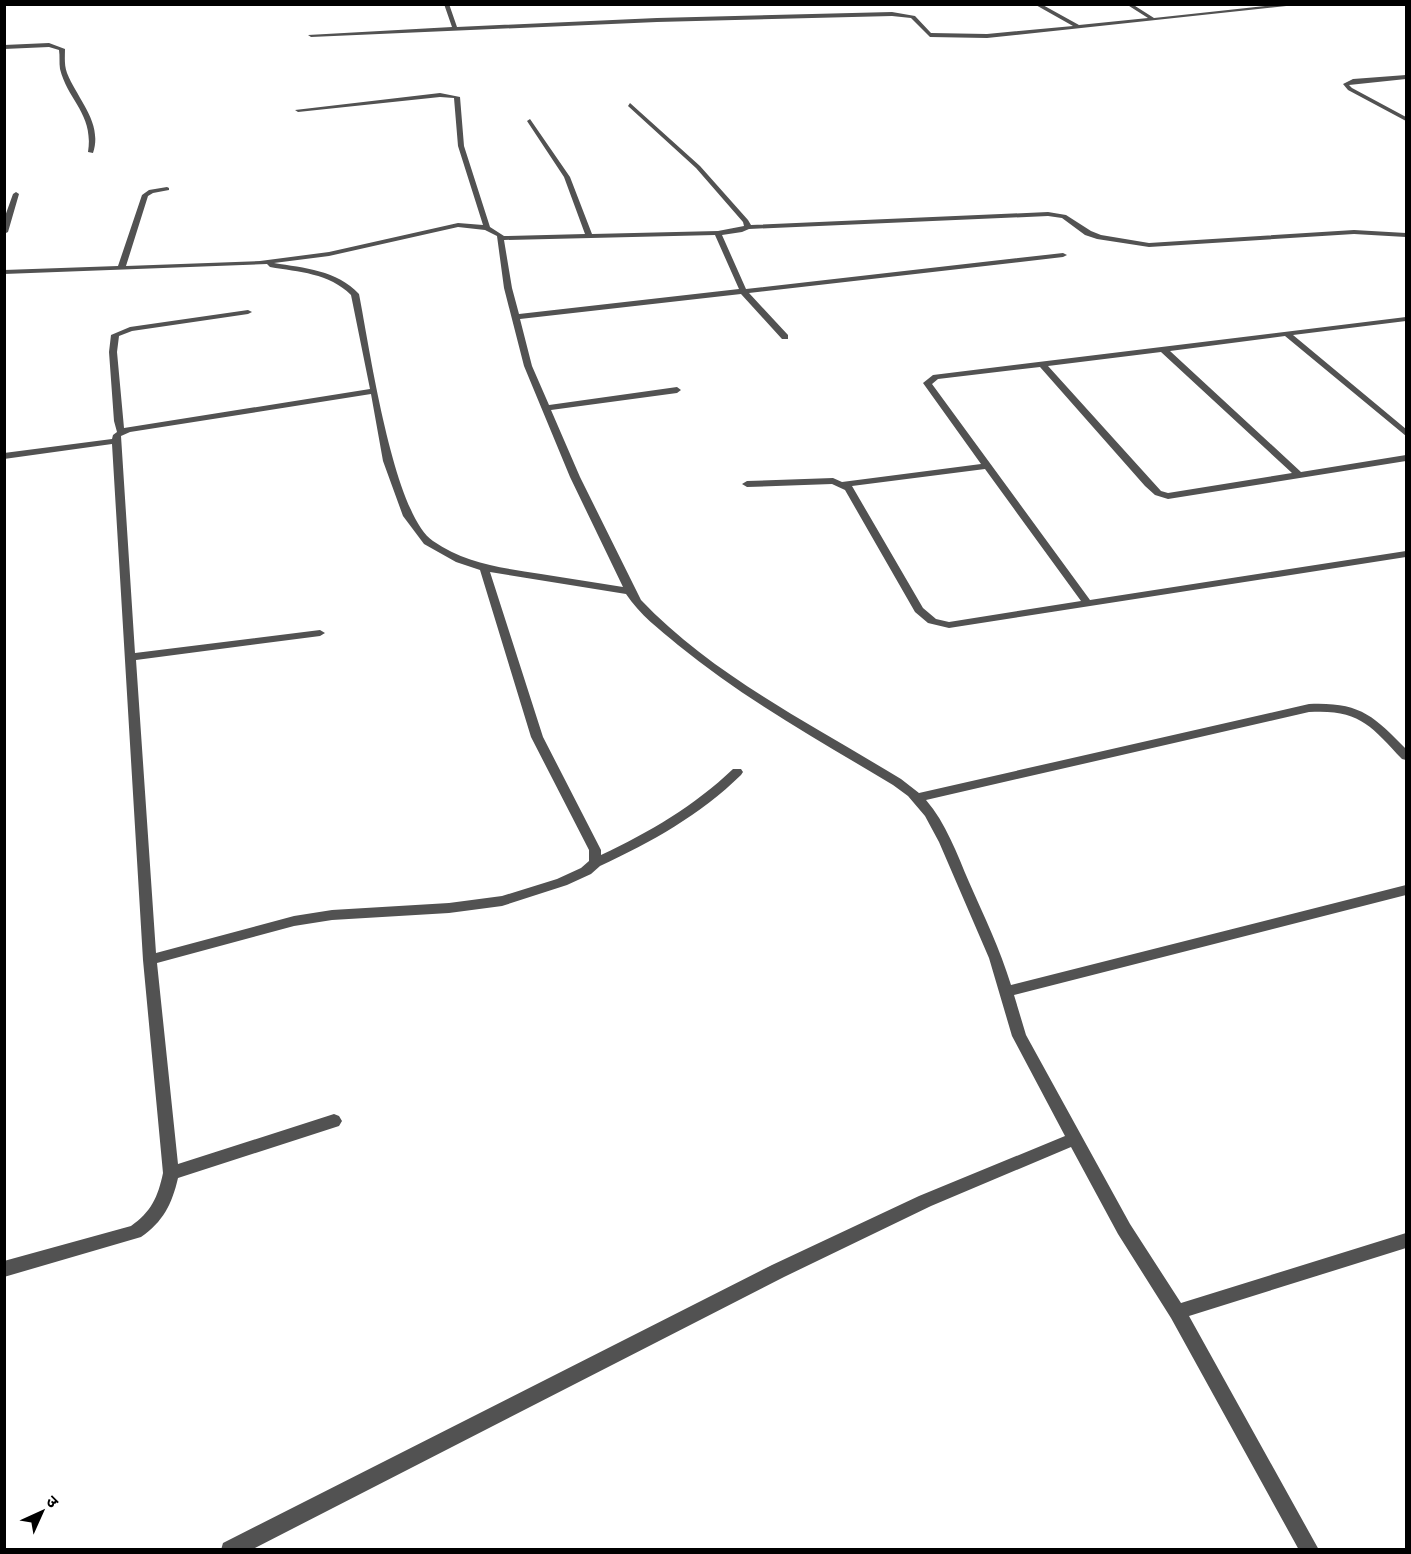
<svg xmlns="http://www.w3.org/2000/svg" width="1411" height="1554" font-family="Manrope,'Noto Sans Devanagari',sans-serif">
<rect width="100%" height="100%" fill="#fff"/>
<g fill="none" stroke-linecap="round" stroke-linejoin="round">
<!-- street -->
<path fill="#525252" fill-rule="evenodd" d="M444,4H449L457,27L657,18L892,12L915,16L931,33L987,34L1073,26L1034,4H1041L1079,25L1148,18L1126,4H1132L1154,18L1283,4H1305L987,38L930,37L911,18L892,16L657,22L311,37L308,35L452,27Z
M49,43L65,49C65,57 64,65 67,73C78,100 103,123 93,153L88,152C94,114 68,101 60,69C59,63 60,56 59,50L49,47L4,49V45Z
M1406,75V79L1349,85L1352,88L1406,117V121L1348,90L1343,84L1353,79Z
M440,93L460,97L464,146L490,227L504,236L585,234L564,177L527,121L530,119L570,177L592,234L718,231L744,226L743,222L696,168L628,106L630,103L700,166L748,220L751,225L1048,212L1066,215L1091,231L1101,235L1149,243L1354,230L1406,233V237L1354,234L1149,247L1097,239L1085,235L1062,218L1048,216L749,229L742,232L722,235L746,289L1063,253L1067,255L1063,257L749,293L788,335V339H782L741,294L520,319L532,366L549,405L677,387L681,390L677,393L551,410L580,477L641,600C712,675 814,726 901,779L919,793L1309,704C1359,702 1373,715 1406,749V760L1402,759C1370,725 1359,709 1309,712L926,800C946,823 957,854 969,882C984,916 1000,949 1011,985L1406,885V895L1014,995L1026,1035L1130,1224L1181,1303L1406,1233V1248L1189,1316L1319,1550H1299L1171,1318L1118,1234L1071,1147L931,1206L784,1277L251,1550H221L223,1543L772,1265L919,1196L1065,1136L1012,1036L989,958L939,842L925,816L908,796L893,785C820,741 744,699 678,645C659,629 640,615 626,594L490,572L543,737L601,850V855C650,832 694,806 733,769H741L743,772L741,775C700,815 652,842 600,866L591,874L567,885L502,906L449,913L332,920L294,926L157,963L178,1164L334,1114L339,1116L342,1121L339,1126L178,1178C172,1204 163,1222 141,1237L4,1277V1261L131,1226C151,1212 158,1197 163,1173L143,960L112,444L4,459V453L112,439L113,435L117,432L114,421L109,352L111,335L130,327L248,310L252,312L248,314L132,331L119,336L117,352L124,428L370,389L351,295C329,273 299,272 270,267L267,264L4,274V270L118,266L142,195L149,190L167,187L169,188V190L153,193L148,196L126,266L260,261L329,252L458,223L483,225L458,146L454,98L440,97L298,112L295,110ZM458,227L485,230L497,236L504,288L524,366L570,477L623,587C596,583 568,578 541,574C503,568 466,564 433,541C393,514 369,344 359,294C337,270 304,268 274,263L329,256ZM715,235L739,289L519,314L512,288L504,240ZM371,394L383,461L403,516L424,544L456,562L480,570L531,737L589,850V861L581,868L557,879L502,896L449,903L332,910L294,916L156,953L136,660L320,636L325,633L320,630L135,653L121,436L130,432Z
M16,192L19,194L8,232L4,234V219L13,194Z
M1406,317V321L1293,335L1406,429V436L1285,336L1170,351L1301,472L1406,455V461L1168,499L1155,495L1145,486L1040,367L938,379L932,384L1090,600L1406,551V557L949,628L928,623L915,612L845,490L832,484L747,487L742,484L747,481L833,478L842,482L981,464L923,383L933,375ZM1161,352L1292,473L1168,493L1161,491L1048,366ZM985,469L1081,601L949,622L936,619L923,608L852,486Z"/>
</g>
<!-- border -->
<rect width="1411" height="1554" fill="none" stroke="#000000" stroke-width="12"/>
<!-- north arrow -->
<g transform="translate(42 1512) rotate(45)" stroke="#ffffff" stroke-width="4.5" paint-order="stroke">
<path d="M0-4.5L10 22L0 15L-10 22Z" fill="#000000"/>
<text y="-9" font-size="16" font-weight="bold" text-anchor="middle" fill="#000000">उ</text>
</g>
</svg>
